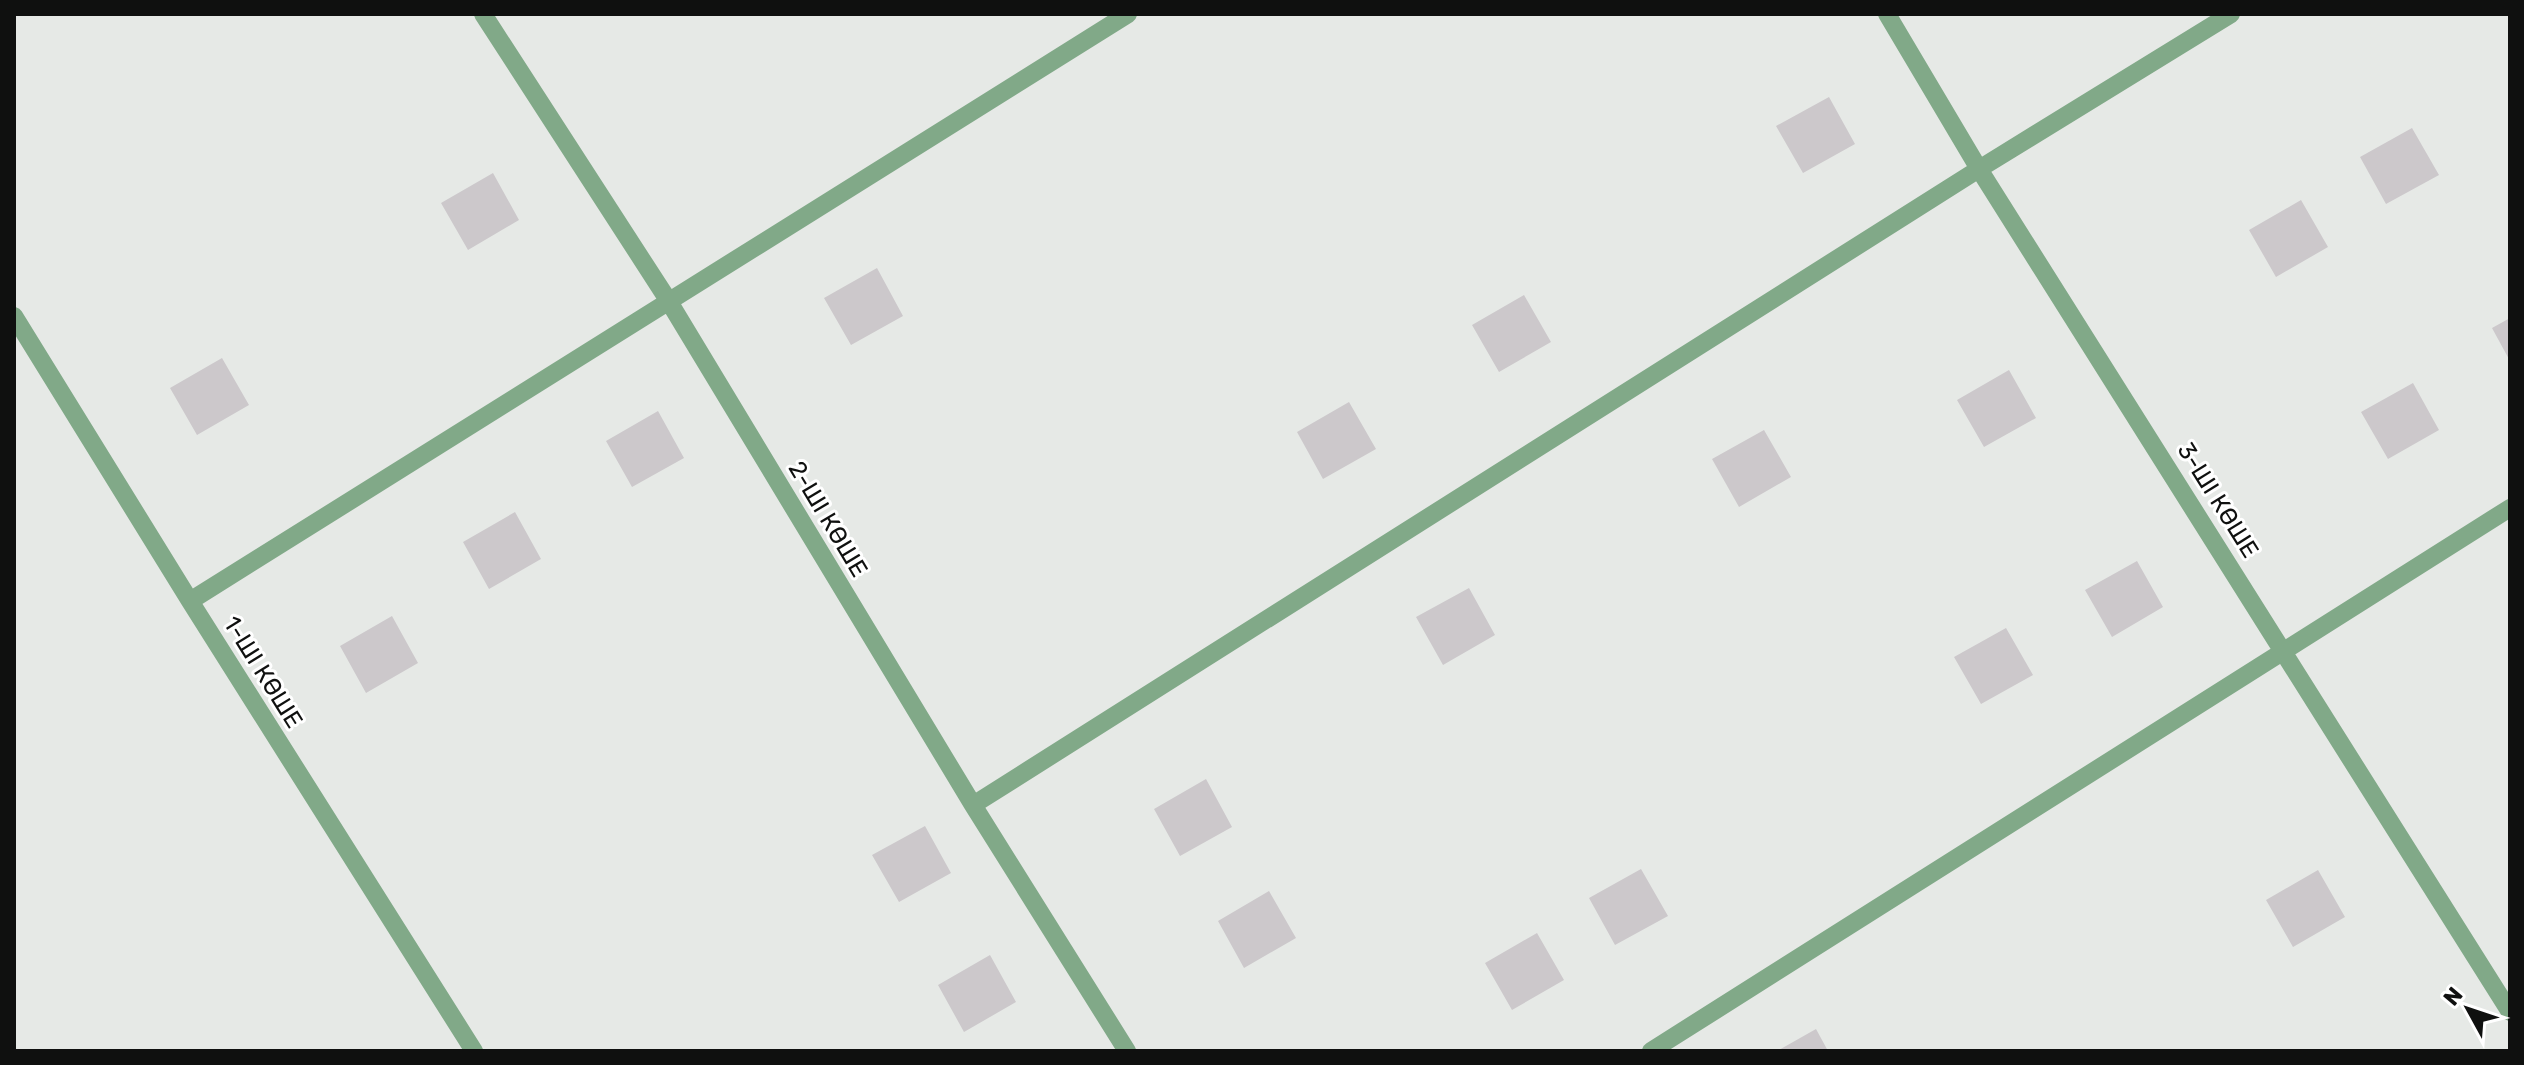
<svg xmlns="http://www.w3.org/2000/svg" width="2524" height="1065" font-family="Rubik,sans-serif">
<rect width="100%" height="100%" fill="#e6e9e6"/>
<!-- building -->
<path fill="#ccc8cb" d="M1829,97L1855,144L1803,173L1776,126Z
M2412,128L2439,175L2386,204L2360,157Z
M493,173L519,220L468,250L441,203Z
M2301,200L2328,247L2276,277L2249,230Z
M877,268L903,316L851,345L824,298Z
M1524,295L1551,342L1499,372L1472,325Z
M2510,318V361L2492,328Z
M222,358L249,405L197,435L170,388Z
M2009,370L2036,418L1984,447L1957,400Z
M2413,383L2439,430L2388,459L2361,412Z
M1349,402L1376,449L1323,479L1297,432Z
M658,411L684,458L632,487L606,441Z
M1764,430L1791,477L1739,507L1712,459Z
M515,512L541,559L489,589L463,542Z
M2137,561L2163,607L2112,637L2085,590Z
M1469,588L1495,635L1443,665L1416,617Z
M392,616L418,663L366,693L340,646Z
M2006,628L2033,675L1981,704L1954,657Z
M1206,779L1232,827L1180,856L1154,809Z
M925,826L951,873L899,902L872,855Z
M1641,869L1668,916L1615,945L1589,898Z
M2318,870L2345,917L2293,947L2266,900Z
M1269,891L1296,938L1244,968L1218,921Z
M1537,933L1564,980L1512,1010L1485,963Z
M990,955L1016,1002L964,1032L938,985Z
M1816,1029L1828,1051H1777Z"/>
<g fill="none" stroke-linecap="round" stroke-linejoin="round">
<!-- lane -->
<path stroke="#81a988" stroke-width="18" d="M483,14L668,300L973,805L1127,1051
M1887,14L1979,169L2510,1012
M14,316L190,601L474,1051
M190,601L1128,14
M973,805L1979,169L2231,14
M1651,1051L2510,508"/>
</g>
<g text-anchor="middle" stroke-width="6" stroke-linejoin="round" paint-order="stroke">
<!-- street labels -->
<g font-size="24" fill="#0f100f" stroke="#fff">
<text transform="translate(2218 500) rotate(58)" y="8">3-ШІ КӨШЕ</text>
<text transform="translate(828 519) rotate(59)" y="8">2-ШІ КӨШЕ</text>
<text transform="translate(263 672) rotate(58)" y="8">1-ШІ КӨШЕ</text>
</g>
</g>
<!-- border -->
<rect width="2524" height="1065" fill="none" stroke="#0f100f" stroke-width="32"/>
<!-- north arrow -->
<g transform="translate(2468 1009) rotate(310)" stroke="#ffffff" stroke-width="6" paint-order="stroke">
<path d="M0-6L14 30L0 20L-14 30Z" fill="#0f100f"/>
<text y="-12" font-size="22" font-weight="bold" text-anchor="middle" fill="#0f100f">N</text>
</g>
</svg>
